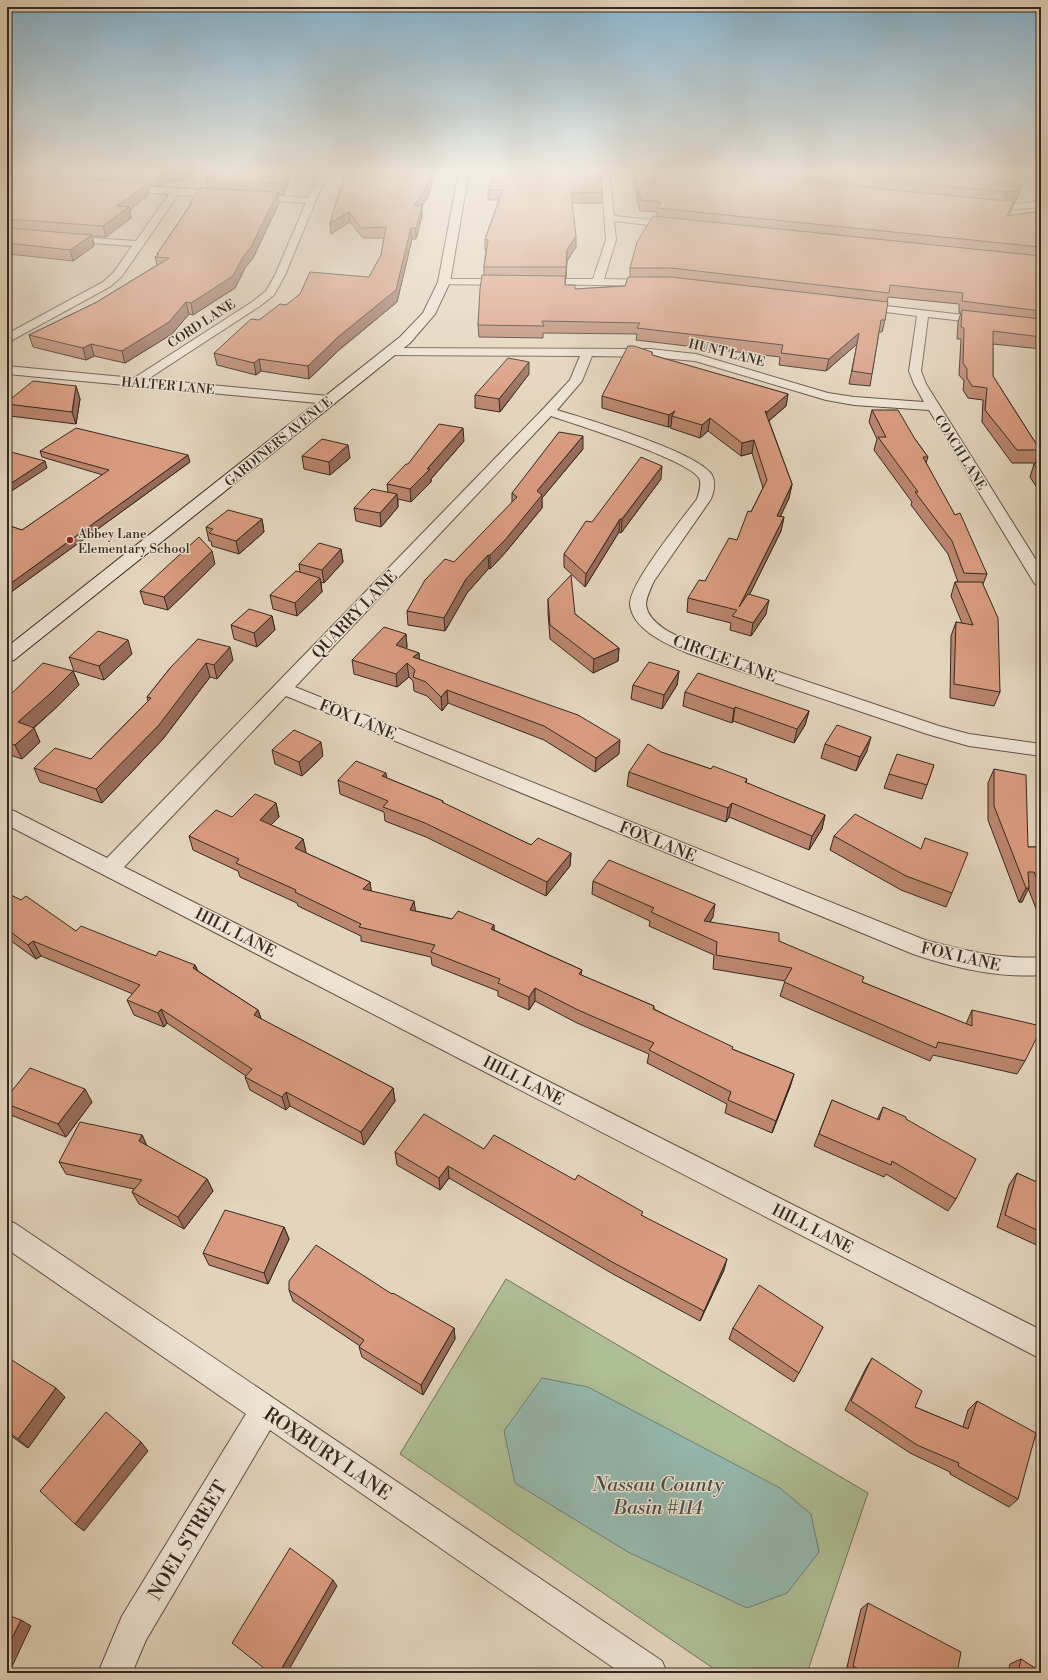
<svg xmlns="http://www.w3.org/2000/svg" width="1048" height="1680" font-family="'Libre Bodoni',serif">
<rect width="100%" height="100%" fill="#e3d4bc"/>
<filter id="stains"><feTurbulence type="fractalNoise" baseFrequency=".005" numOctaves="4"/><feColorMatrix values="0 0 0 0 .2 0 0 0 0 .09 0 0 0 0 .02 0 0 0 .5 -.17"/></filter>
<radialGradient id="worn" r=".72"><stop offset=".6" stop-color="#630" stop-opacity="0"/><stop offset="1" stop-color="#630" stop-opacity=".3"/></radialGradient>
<!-- green -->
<path fill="#aebe95" stroke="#72745a" d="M506,1279L868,1493L807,1673H720L400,1454Z"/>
<!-- water -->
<path fill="#95b8af" stroke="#6f7f76" d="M542,1378L588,1387L780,1488L811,1514L819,1552L787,1593L747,1608L628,1552L515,1483L504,1431Z"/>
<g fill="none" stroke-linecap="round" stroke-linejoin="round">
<defs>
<path id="minor" d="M319,171H328L285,275L274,295L260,306L148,379L328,396L332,397L334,400L332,403L328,404L7,374V366L134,378L252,302L266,291L275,275L306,203L178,195L122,276L111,286L7,343V334L103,282L114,272L132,246L66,241L62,240L61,238L62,236L136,241L169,194L122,191L119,190L117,188L119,186L176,188L308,198Z
M601,171H609L614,216L675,222L680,225L675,228L614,221L616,240L604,279L654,280L659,283L654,286L534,284L533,282L534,280L538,279H593L606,240Z
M1041,201V207C1029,208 988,213 980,205L985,202L1015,204Z
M444,279H508L513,282L508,285L440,284L439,282Z
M860,303L1041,324V330L928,317L921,371L926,384L1041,568V586L1035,584L1033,581L929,410L854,405L826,400L695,361L650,357L592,356L582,381L557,410C587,419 698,452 712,475C716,483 714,491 711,499L654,581C651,588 646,597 646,605C649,627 682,638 699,645L939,726L969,734L1041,744V756L969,746L927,734L687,653C667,644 633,630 630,605C628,585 683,518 697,499C699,493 702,484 699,478C687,459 577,425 551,416L295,687L925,940C963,950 1001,960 1041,957V975C998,978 954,968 913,954L286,696L124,867L1041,1330V1359L7,825V809L14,811L107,858L544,408L570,380L580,356L391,355L387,354L385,351L387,348L650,349L696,354L828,393L854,397L924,402L914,384L909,371L917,316L856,308L854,306L856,304Z
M7,1220L16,1224L662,1661L667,1673H621L270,1430L146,1640L132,1673H98L122,1616L246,1414L7,1249Z"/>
<path id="secondary" d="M459,171H469L450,282L435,314L410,343L14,660L7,662V647L400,337L423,313L438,282Z"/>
</defs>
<!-- minor casing -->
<use href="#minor" stroke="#605447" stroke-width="2"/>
<!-- secondary casing -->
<use href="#secondary" stroke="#352a20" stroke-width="2"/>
<!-- minor -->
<use href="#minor" fill="#ede3d3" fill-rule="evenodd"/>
<!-- secondary -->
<use href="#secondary" fill="#ede3d3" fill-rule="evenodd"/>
</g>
<!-- wall -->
<path fill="#bb856e" stroke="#352a20" d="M7,171H195L180,182L167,181L160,186L147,185L149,194L130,210L131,218L106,237L92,236L94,246L73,261L8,254H7Z
M212,171H294L283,195L278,194L279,203L253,258L245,268L235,288L193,315L189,314L172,334L125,363L94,356L86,360L33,347L29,335L97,302L157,265L155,257L158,255L157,254L190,205V202L208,188L206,179Z
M346,171L428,197L422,206V216L416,239H412L397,302L339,350L309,379L261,371L256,375L217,365L214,353L259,320L286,305L369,277L381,255L384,238H363L350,222L331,234L330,223Z
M495,171H575L573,174L602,192V203H572L576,247L567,261L565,285L575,289L625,286L630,277V268L657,216V212L640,211L631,171H933L1019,194L1015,202H1014L1011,211L1009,216L1041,211V349L993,344V376L1040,450L1036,463H1012L982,422L983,400L968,398L963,390L964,381L959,375L961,339H957L958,322L961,313H959V304L888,297L885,320L882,332H879L870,386L849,384L857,344L826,371L779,365L780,357L636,340L637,334L543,333V338L479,337L478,325L484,275V267L486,250H485V239L499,200H488V190L495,176Z
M652,352V355L788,394L786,406L769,421L792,484L789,498L780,517H784L781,531L749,595L766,614L751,636L730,630L731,623L687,612L688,598L705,581L737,540L763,488L752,453L741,456L708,431L700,438L670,428L671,426L668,427L602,408V396Z
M529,374L500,412L475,408V395Z
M76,386L80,399L76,424L10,416L7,407V402Z
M872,410L915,439L928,457L926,463L987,574L983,584L1000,692L994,706L950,698L951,636L956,622L962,623L951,596L955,582H958L948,554L911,505L912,502L874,450L877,439L869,422Z
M464,441L431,479V482L411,502L398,499V507L381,527L356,521L354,508L388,492L387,484L408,464Z
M583,449L542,498V508L505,553L490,569L489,568L467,593L445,631L408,625L407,611L512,503V493Z
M40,451L190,462L7,595V525L22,530L103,475L42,457Z
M302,456L350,458L330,475L304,469Z
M1041,460V494L1030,477L1034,464Z
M661,479L621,533L619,532L585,587L564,567V554L592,522Z
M262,519L264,532L239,554L212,546L211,541H209L206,527Z
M341,549L343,562L324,583L321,582L322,592L297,616L273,609L270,595L300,573L299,564Z
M215,564L168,610L144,604L140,591Z
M548,599L575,614L619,648L618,661L593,673L550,639L548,613Z
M272,616L275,630L257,647L234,639L231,625Z
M406,634L407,647L406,649L419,653V659L619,754L595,772L544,740L448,703L442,711L427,696L414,691L413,681L409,677L397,687L354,674L352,660Z
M132,654L104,680L74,671L69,657Z
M233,660L217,679L210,677L163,739L102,803L40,782L34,768L91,759L148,701L147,697L171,667Z
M73,671L79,685L59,705L34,728L40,742L22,759L7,754V698Z
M679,671L677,685L662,709L631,699L633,685Z
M685,692L809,711L805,725L794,743L733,721L732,723L683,706Z
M825,744L867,751L856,771L821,758Z
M272,750L323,756L302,776L275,764Z
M661,752L711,769L747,779L746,783L825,815L822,829L809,850L729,817L726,822L627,786L629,772Z
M934,765L922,799L884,788L889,774Z
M994,769L1028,847H1041V911H1037L1028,888L1022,902H1019L988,820V783Z
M387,778L443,801V803L531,845L571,853L570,866L546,896L426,837L385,821L384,812L340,794L338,780Z
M276,803L279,817L271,825L303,839L306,853L370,882L371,891L416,911L452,919L494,925V930L582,970L581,975L654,1006V1009L732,1049L794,1074L790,1087L772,1133L725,1113L727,1104L647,1063L649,1054L577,1023L535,1001L529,1010L498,996V991L432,965L431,957L361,941V936L298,906L297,903L240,877L238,871L193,850L189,836L232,817Z
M834,836L952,893L946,907L901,890L830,850Z
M593,881L713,917L710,922L779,941L862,982L966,1024L972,1010L1025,1061L1017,1074L933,1055L930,1061L780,996L785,981L713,969L714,955L649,926L650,921L592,894Z
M7,893L76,931L156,956L195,965L198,971L258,1010L261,1019L393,1088L395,1101L364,1145L290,1106L286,1110L250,1090L245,1077L246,1076L167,1023L164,1027L134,1015L127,1000L133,994L41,956L36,959L7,938Z
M7,1097L92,1102L66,1137L11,1115L7,1108Z
M832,1100L877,1120L883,1107L906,1119L956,1199L948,1211L886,1174L884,1177L814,1146Z
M142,1135L147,1146L207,1179L213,1191L184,1229L139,1204L132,1192L134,1189L66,1174L59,1162Z
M484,1149L575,1180L643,1216L724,1270L700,1321L613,1274L449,1178L440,1190L397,1165L395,1152Z
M1017,1173L1041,1184V1247L997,1227L1009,1185Z
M284,1227L289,1239L268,1284L209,1265L203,1253Z
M289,1290L392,1294L454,1328L455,1339L423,1395L362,1357L359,1347L360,1346L293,1301Z
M823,1327L794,1382L729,1339L733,1328Z
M7,1358L65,1397L28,1448L7,1433Z
M872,1358L915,1407L963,1427L968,1410L977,1401L1018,1499L1009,1507L950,1474V1472L910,1453L845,1410L866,1368Z
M868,1603L957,1673H850L846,1671L861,1609Z
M1021,1659L1041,1673H1008L1010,1664Z"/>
<!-- shaded-wall -->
<path fill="#986c5a" stroke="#352a20" d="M163,171H165L167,181L160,186L157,176Z
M179,171H195L180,182Z
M288,171H294L283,195L282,184Z
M431,171H435L428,197L422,206V216L416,239L414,206Z
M570,171H575L569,184V174Z
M147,184L149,194L130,210L131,218L106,237L103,226L117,206Z
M1022,184L1019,194L1015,202H1014L1011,211L1004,227V202L1007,192Z
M278,192L279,203L253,258L245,268L235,288L193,315L191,303Z
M349,212L350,222L331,234L330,223Z
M411,228L412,239L397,302L339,350L309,379L308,366Z
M92,235L94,246L73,261L70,250Z
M576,236V247L567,261L566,278L567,250Z
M186,302L189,314L172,334L125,363L122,351Z
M859,333L857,344L826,371L829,359Z
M91,344L94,356L86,360L83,348Z
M259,359L261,371L256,375L254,363Z
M529,362V374L500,412L499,399Z
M76,386L80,399L76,424L72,412Z
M788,394L786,406L765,424L767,412Z
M675,411L672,416L671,426L668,427L669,415Z
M710,418L708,431L700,438L702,425Z
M463,428L464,441L431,479V482L411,502L410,489L427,469Z
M583,436V449L542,498V508L505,553L490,569V555L537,491Z
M754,440L752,453L741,456L742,443Z
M348,445L350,458L330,475L329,462Z
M188,455L190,462L7,595V586Z
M45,461L47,468L7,494V486Z
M662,466L661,479L621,533L622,519Z
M792,484L789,498L774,530L777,516Z
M397,494L398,507L381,527L380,513Z
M784,517L781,531L738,618L739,607Z
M262,519L264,532L239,554L236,541Z
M620,519L619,532L585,587L586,574Z
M341,549L343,562L324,583L322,570Z
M212,551L215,564L168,610L164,597Z
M488,555L489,568L467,593L445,631L444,618L466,579Z
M320,578L322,592L297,616L295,603Z
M769,600L766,614L751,636L753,623Z
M272,616L275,630L257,647L254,633Z
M406,634L407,647L397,659L396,645Z
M128,640L132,654L104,680L99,666Z
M230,647L233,660L217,679L214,665Z
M619,648L618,661L593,673L594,659Z
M419,653L420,666L413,657Z
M206,663L210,677L163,739L102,803L96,789Z
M407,663L409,677L397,687L396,674Z
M73,671L79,685L59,705L24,736L18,722Z
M679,671L677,685L662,709L664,695Z
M447,690L448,703L442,711L441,697Z
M735,707L733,721L732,723L734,709Z
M809,711L805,725L794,743L797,729Z
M34,728L40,742L22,759L15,745Z
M871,737L867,751L856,771L860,757Z
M620,740L619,754L595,772L596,758Z
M321,742L323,756L302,776L299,762Z
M386,773L388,787L382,776Z
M276,803L279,817L263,833L260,820Z
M732,803L729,817L726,822L728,808Z
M825,815L822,829L809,850L812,836Z
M303,839L306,852L298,861L295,848Z
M571,853L570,866L546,896L547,882Z
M370,882L372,896L363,889Z
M1026,888H1029L1022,902H1019Z
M414,901L416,914L410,910Z
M715,904L713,917L701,935L704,921Z
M494,925V938L491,929Z
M33,941L41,956L36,959L28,945Z
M195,965L200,979L193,968Z
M535,988V1001L529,1010V997Z
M161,1009L167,1023L164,1027L158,1013Z
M258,1010L263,1024L254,1015Z
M794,1074L790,1087L772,1133L776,1121Z
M393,1088L395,1101L364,1145L361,1132Z
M85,1089L92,1102L66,1137L58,1124Z
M286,1092L290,1106L286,1110L282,1097Z
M142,1135L148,1148L139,1141Z
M448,1166L449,1178L440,1190L439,1178Z
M207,1179L213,1191L184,1229L178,1217Z
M284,1227L289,1239L268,1284L264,1273Z
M727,1259L724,1270L700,1321L704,1311Z
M454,1328L455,1339L423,1395L421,1385Z
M56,1388L65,1397L28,1448L18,1439Z
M141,1442L148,1451L84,1531L75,1524Z
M333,1580L337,1586L287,1673H279Z
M21,1620L31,1626L9,1673H7V1648Z"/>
<!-- building -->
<path fill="#d99b80" stroke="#352a20" d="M91,171H163L157,176Z
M212,171H288L282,184L206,179Z
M346,171H431L427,186L414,206H422L416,228H411L396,290L338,337L308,366L259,359L254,363L214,353L251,319L259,320L280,304L286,305L300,294L310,272L369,277L381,255L386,227L361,228L349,212L330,223Z
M497,171H570L569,174L601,175L602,192L571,193L576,236L567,250L566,267H484L488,240L485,239L503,190H488Z
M634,171H698L1007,201L1014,200L1007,216L1041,211V247L657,208L661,202L641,200Z
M789,171H933L1022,184L1018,191L1007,192Z
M7,174L147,184L117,206L129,207L103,226L7,219Z
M200,188L278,192L251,247L243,257L233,276L191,303L186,302L169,322L122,351L91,344L83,348L29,335L97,302L169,258L155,257L159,254H157L192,203L190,202Z
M653,216L1041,256V311L962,301L963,293L890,285L889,293L671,268H630L637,242Z
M7,228L92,235L70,250L7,243Z
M482,275L565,276V285H575V289L625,286L628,277H671L888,302L885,320H881L872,374L852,371L859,333L829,359L781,353L783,345L637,328L640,323L542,321L544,326L478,325L480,289Z
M962,310L1041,319V337L993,331V376L1040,450H1017L985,410L987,388L972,386L967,378V369L963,363L964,328L961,327Z
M628,346H634L652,352V355L788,394L767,412L765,411L792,484L777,516L784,517L739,607L748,594L769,600L753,623L732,616L737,610L688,598L699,580L705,581L729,538L737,540L748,511L751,512L767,480L754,440L742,443L710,418L702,425L672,416L675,411L669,415L602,396Z
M508,358L529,362L499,399L475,395Z
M33,381L76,386L72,412L7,404V402Z
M872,410H898L915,439L928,457H923L955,515L960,513L987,574L964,573L952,541L915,492H918L878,437H886Z
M439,424L463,428L427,469H430L410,489L387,484L406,464H408Z
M76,428L188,455L7,586V525L22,530L109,470L40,451Z
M559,432L583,436L537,491L542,495L505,540L490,555H488L466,579L444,618L407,611L425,580L445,559L454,562L517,497L512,493Z
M322,439L348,445L329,462L302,456Z
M7,451L45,461L7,486Z
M641,457L662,466L622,519H620L586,574L564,554L586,521L592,522Z
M1041,460V474L1034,464Z
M372,489L397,494L380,513L354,508Z
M228,510L262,519L236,541L209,533L213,529L206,527Z
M199,537L212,551L164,597L140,591Z
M319,543L341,549L322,570L299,564Z
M296,571L320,578L295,603L270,595Z
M571,575L575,614L619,648L594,659L550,625L548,599Z
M955,582H982L998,618L1000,692L954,684L956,622L973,625Z
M249,609L272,616L254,633L231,625Z
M384,627L406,634L396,645L419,653L413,657L578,715L620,740L596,758L544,726L447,690L441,697L426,682L413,677L415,670L407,663L396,674L352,660Z
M98,631L128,640L99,666L69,657Z
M198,639L230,647L214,665L206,663L159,725L96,789L34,768L55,748L91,759L151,698L147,697L171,667Z
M649,662L679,671L664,695L633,685Z
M43,663L73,671L53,691L18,722L34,728L15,745L7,742V698Z
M698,673L809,711L797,729L735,707L734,709L685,692Z
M837,725L871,737L860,757L825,744Z
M294,730L321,742L299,762L272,750Z
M648,744L661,752L711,769L713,766L747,779L745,782L825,815L812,836L732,803L728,808L629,772Z
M897,754L934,765L927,785L889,774Z
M356,761L386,773L382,776L443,801L442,802L531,845L538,838L571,853L547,882L425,823L383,807L388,801L338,780Z
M994,769L1026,775L1028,847H1041V889L1034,872H1028L1029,888H1026L994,806Z
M255,794L276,803L260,820L303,839L295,848L370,882L363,889L414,901L410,910L452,919L458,911L494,925L491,929L582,970L579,974L654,1006L653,1009L733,1047L732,1049L794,1074L776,1121L728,1100L731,1092L649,1050L654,1043L578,1010L535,988L529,997L498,983L500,979L431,952L435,945L359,927L361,924L295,892L296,890L236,863L239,859L189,836L216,810L232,817Z
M855,814L921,849L925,838L968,853L952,893L906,876L834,836Z
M609,860L715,904L704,921L779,933V941L864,977L862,982L972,1026V1010L1041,1026V1029L1025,1061L938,1042L936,1048L784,982L792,968L716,955L717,942L651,912L654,908L593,881Z
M7,893L21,900L26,896L76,931L81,926L156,956L159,951L195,965L193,968L258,1010L254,1015L393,1088L361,1132L286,1092L282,1097L245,1077L252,1069L161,1009L158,1013L127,1000L140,985L33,941L28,945L7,929Z
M30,1068L85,1089L58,1124L7,1104V1097Z
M832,1100L879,1120L883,1107L906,1117V1119L976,1159L956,1199L892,1161L891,1165L819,1134Z
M424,1114L484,1149L494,1135L575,1180L578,1175L643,1212L641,1215L727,1259L704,1311L614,1263L448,1166L439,1178L395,1152Z
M80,1122L142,1135L139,1141L207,1179L178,1217L132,1192L142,1180L59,1162Z
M1017,1173L1041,1184V1232L1005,1215Z
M225,1210L284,1227L264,1273L203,1253Z
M316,1245L392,1294L393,1293L454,1328L421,1385L359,1347L364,1340L289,1290V1281Z
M759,1285L823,1327L799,1373L733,1328Z
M7,1357L56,1388L18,1439L7,1431Z
M872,1358L922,1391L915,1407L968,1429L977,1401L1036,1433L1018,1499L958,1466L959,1463L917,1445L851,1401Z
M106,1412L141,1442L75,1524L40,1491Z
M290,1548L333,1580L279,1673H270L232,1643Z
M868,1603L961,1652L957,1673H866L853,1666Z
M7,1615L21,1620L7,1648Z
M1021,1659L1041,1672V1673H1018Z"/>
<!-- sky -->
<linearGradient id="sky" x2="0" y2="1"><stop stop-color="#87b6d1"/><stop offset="0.42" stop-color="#f2ece1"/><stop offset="1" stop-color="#f2ece1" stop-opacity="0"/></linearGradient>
<rect width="1048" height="407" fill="url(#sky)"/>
<!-- markers -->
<circle fill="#8f2418" stroke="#ede3d3" stroke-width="1.5" cx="70" cy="540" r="4"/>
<g text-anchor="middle" stroke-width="3" stroke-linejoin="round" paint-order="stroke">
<!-- far-street labels -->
<g font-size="13" fill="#352a20" stroke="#ede3d3">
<text transform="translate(201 323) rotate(-33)" y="5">CORD LANE</text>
<text transform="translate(727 352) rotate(14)" y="5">HUNT LANE</text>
<text transform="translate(168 385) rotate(5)" y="5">HALTER LANE</text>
<text transform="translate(278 441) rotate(-39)" y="5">GARDINERS AVENUE</text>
<text transform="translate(961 452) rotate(58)" y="5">COACH LANE</text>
</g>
<!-- far-poi labels -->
<g font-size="13" fill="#352a20" stroke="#ede3d3" text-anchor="start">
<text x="78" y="538">Abbey Lane<tspan x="78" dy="15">Elementary School</tspan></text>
</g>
<!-- street labels -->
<g font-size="16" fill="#352a20" stroke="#ede3d3">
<text transform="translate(354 614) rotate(-46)" y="6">QUARRY LANE</text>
<text transform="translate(725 658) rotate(20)" y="6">CIRCLE LANE</text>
<text transform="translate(358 719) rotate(22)" y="6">FOX LANE</text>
<text transform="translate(658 841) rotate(22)" y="6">FOX LANE</text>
<text transform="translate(236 932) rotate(27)" y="6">HILL LANE</text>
<text transform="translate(961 956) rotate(13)" y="6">FOX LANE</text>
<text transform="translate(524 1080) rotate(27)" y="6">HILL LANE</text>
<text transform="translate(813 1228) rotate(27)" y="6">HILL LANE</text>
</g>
<!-- near-street labels -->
<g font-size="19" fill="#352a20" stroke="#ede3d3">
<text transform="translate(328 1453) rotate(34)" y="7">ROXBURY LANE</text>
<text transform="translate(187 1540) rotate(-59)" y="7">NOEL STREET</text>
</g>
<!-- near-water labels -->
<g font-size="20" font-style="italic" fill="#4d4e44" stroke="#ede3d3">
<text x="658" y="1491">Nassau County<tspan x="658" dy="23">Basin #114</tspan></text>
</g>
</g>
<!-- margin -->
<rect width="1048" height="1680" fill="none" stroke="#e3d4bc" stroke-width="24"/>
<rect x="8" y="8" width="1032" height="1664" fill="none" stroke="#352a20" stroke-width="2"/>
<rect x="12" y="12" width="1024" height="1656" fill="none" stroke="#352a20"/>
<rect width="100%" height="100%" filter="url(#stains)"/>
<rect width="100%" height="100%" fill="url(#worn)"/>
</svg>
